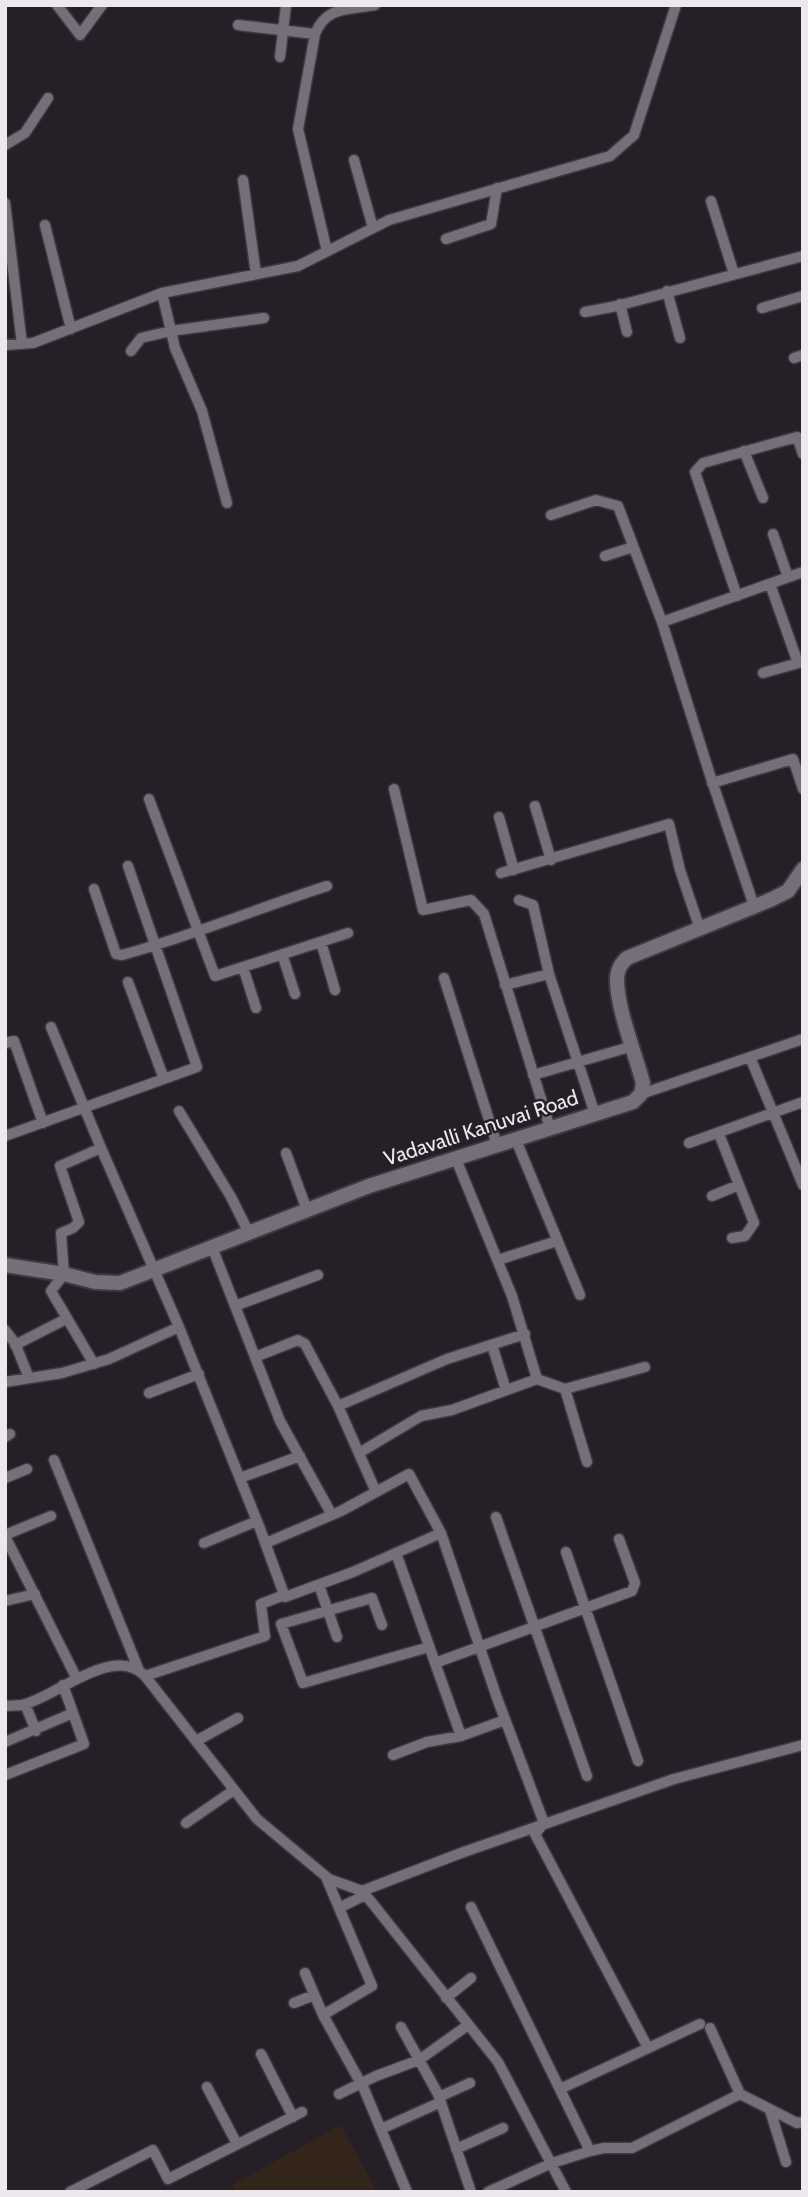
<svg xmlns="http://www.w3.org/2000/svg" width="808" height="2197" font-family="Cabin,sans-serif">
<rect width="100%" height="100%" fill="#251f28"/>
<!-- education -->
<path fill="#34251a" d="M341,2125L377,2192H235L232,2185Z"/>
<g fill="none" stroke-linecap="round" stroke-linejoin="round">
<defs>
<path id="street" d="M57,5L80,35L102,5
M238,25L315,34
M280,57L286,5
M5,145L25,133L48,98
M354,160L373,228
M243,180L256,274
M711,201L734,274
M5,203L22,344
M45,225L71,329
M446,239L491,224L497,188
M327,251L298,129L315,34C326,6 348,10 375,5
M667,291L680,338
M162,293L175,348L202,411L227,503
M620,304L627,332
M762,308L803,296
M585,312L617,306L803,256
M5,345L33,343L162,293L298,266L389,220L610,156L634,135L676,5
M131,351L141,338L171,331L264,318
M794,358L803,355
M744,451L763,498
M551,515L596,500L618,506L662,622L709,772L754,906
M773,534L788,577
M605,556L633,547
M770,584L798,663
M737,596L695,472L703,463L797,437L803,454
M662,622L803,572
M763,673L802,662
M712,783L793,759L803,789
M394,789L423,910L471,900L484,914L550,1128
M149,799L215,976L348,933
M535,806L551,860
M499,817L514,870
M501,873L669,824L680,870L700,929
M94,889L116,954L122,955C192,936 258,908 327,886
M519,900L533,905L549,974L595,1114
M321,942L335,990
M282,954L295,994
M243,967L256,1008
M444,978L497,1145
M128,982L164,1079
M505,985L549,974
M51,1027L101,1148L179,1327
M5,1043L14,1041L43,1123
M750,1057L803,1185
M533,1075L633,1046
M641,1094L803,1039
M179,1111L231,1197L249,1233
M719,1134L754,1223L745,1236L732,1238
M5,1136L197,1067L128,866
M516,1140L580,1295
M689,1143L803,1102
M286,1153L307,1210
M712,1196L739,1185
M212,1247L280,1421L332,1515
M498,1260L557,1241
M235,1306L318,1275
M5,1330L15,1343L29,1378
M15,1345L66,1319
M492,1345L506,1390
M255,1357L298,1340L305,1344L338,1406L376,1492
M94,1364L51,1291L64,1274L61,1233L73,1228L79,1222L60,1166L101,1148
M537,1379L565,1389L645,1367
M5,1382L62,1373L109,1359L179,1327L259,1526L285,1597L353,1572L441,1533
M565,1389L587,1462
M149,1393L199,1374
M338,1406L447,1359L525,1334
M5,1437L10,1434
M359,1453L421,1416L452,1410L537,1379L512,1296L456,1159
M54,1460L138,1668
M5,1478L27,1469
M240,1478L300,1456
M496,1517L587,1776
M5,1535L51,1516
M5,1536L77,1679
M204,1543L257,1521
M266,1543L341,1511L409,1474L441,1533L497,1698L544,1823L535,1834L648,2048
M566,1552L638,1761
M396,1553L461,1736
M319,1585L337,1637
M5,1601L35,1594
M382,1625L372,1598L281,1624L303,1683L429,1647
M435,1663L632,1591L635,1583L619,1539
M145,1676L257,1819L329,1879L362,1891L373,1904L498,2062L566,2192
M25,1704L36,1731
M5,1706C11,1705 17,1706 22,1705C55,1698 113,1643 145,1676L265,1636L261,1604L284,1595
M196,1741L238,1718
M5,1742L73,1713
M393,1755L427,1742L461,1736L505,1720
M5,1775L84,1744L63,1685
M186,1823L234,1790
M362,1891L461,1853L674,1779L803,1745
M471,1907L590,2151
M339,1908L365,1895
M305,1973L323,2015L364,2089L407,2192
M446,1998L471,1978
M294,2003L314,1995
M323,2015L372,1986L326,1877
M401,2027L438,2094L471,2192
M710,2028L740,2094L797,2123L803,2122
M261,2054L293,2117
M207,2087L237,2144
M560,2089L700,2024
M339,2094L376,2076L419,2060L468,2025
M439,2097L470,2083
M770,2110L786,2162
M381,2129L441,2102
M456,2149L503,2128
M70,2192L153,2150L168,2179L302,2112
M488,2192L552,2163L590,2151L604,2148H632L740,2094"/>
<path id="secondary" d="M5,1265L64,1274L95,1282L120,1283L369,1186L633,1102L641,1094L643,1083C635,1053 616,1006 617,977C618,968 621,964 627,958L770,900L788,891L803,869"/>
</defs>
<!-- street casing -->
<use href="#street" stroke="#3f3942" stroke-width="13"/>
<!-- secondary casing -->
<use href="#secondary" stroke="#3f3942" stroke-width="18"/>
<!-- street -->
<use href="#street" stroke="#766e79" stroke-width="10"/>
<!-- secondary -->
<use href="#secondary" stroke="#766e79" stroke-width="14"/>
</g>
<g text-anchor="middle" stroke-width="5" stroke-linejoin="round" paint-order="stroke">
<!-- street labels -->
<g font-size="21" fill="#ece8ee" stroke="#251f28">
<text transform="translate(481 1128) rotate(-18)" y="7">Vadavalli Kanuvai Road</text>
</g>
</g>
<!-- border -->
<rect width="808" height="2197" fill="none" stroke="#ece8ee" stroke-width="14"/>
</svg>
